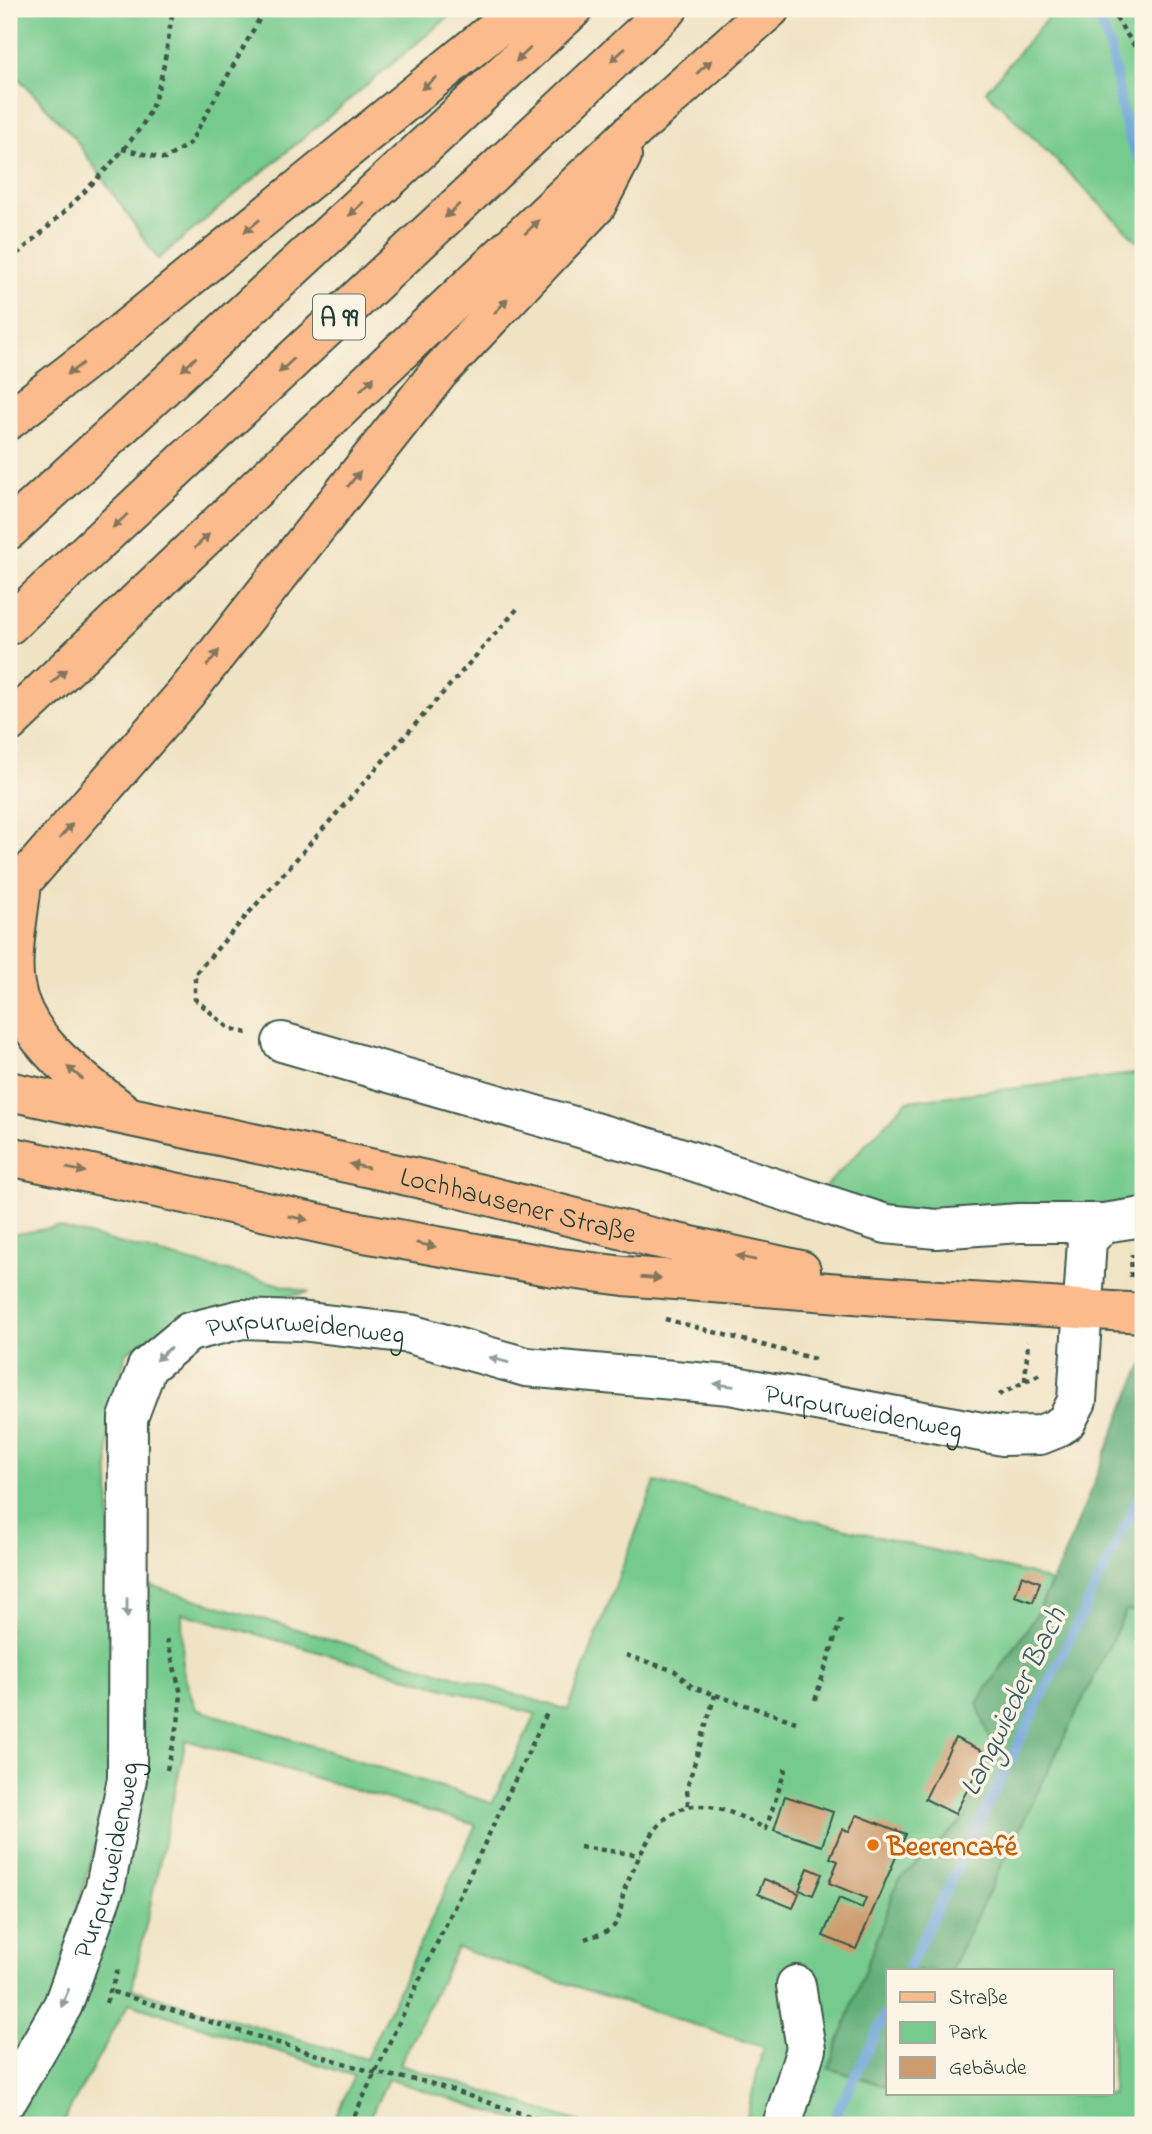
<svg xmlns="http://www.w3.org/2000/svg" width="1152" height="2134" font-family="'Indie Flower',sans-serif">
<rect width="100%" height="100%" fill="#fcf5e5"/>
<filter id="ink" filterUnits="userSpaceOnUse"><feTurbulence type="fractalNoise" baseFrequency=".0143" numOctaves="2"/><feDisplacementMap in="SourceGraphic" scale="14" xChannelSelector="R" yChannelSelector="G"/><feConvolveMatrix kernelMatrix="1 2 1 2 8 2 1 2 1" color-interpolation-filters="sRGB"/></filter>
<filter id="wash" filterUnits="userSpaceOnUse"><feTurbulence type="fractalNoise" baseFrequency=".00686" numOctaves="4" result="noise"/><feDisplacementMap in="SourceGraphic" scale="28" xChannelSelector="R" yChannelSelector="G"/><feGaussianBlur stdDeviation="1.57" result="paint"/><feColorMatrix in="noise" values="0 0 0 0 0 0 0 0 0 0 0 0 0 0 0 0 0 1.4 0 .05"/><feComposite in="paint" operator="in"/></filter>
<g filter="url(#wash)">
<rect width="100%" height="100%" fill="#f0e3c4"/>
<!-- green -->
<path fill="#75ca8d" stroke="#4a8460" stroke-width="2" fill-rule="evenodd" d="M9,9H458L158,259L73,136L9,68Z
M1055,9H1143V247L986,91Z
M1143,1073V1200L1068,1209L918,1219L821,1191L907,1101Z
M57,1227L309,1292L186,1316L127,1352L108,1420L114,1778L63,1960L97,1962L145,1584L568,1710L655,1482L1031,1574L1051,1582L1038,1612L977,1703L992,1746L965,1818L898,1881L829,2068L888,2087V2094H1112V1971H950L1126,1611H1143V2125H745L763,2047L457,1948L400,2064L589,2125H533L388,2079L366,2125H332L354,2076L129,2003L61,2125H9V1235ZM182,1613L535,1714L536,1715L492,1803L196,1709L183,1671ZM186,1740L476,1825L366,2059L132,1989Z"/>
<!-- forest -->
<path fill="#60ae78" stroke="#407656" stroke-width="2" d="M1143,1364V1611H1126L950,1971H888V2087L829,2068L898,1881L965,1818L992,1746L977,1703C997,1673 1022,1642 1039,1609C1079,1530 1106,1444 1143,1364Z"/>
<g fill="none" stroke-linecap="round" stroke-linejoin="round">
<!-- stream -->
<path stroke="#6aa3d9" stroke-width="10" d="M1092,9C1125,55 1113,128 1143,163
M907,1971L1143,1490
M831,2125L888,2009"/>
</g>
<g id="blocks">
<!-- building -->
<path fill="#cc9c6e" d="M1022,1575L1040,1582L1033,1602L1015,1596Z
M955,1738L986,1753L955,1814L925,1799Z
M785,1796L833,1812L822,1846L774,1830Z
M857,1815L906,1834L856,1949L823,1936L839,1898L862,1908L866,1898L829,1883L838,1861L830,1858L842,1829L849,1831Z
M808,1868L822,1874L813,1895L799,1890Z
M764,1879L799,1893L793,1908L758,1894Z"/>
</g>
</g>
<g filter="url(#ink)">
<use href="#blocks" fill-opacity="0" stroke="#3e564a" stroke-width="2"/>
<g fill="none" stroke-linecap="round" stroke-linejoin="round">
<defs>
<g id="minor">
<path d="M282,1042L667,1153L886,1224L936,1229L1019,1223H1104"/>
<path id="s1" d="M9,2098L63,2005L105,1887L127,1779L128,1418L147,1367L189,1332L242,1319L300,1321L410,1334L526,1367L730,1385L1003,1436L1040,1435L1055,1429L1066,1422L1077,1401L1087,1240L1104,1223L1143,1217"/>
<path d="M782,2125L806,2049L796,1985"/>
</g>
<g id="major">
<path id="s2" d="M9,1091L426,1180L655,1238L801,1270"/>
<path d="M9,1156L359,1232L554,1267L624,1276L892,1297L1143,1313"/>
</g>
<path id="highway" d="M9,420L110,342L520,9
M9,530L573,9
M9,625L668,9
M9,723L635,129L770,9
M22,883C19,913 10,956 15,985C25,1044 85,1081 128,1116
M9,897L186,693L439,372L596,206L622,156"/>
</defs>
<!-- minor casing -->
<use href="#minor" stroke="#3e564a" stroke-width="42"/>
<!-- major casing -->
<use href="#major" stroke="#3e564a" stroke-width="42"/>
<!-- highway casing -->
<use href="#highway" stroke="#3e564a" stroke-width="42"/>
<!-- path -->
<path stroke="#3e564a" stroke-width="4.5" stroke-dasharray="5 5" stroke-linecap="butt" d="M1110,9L1143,59
M122,149L165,159L190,143L265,9
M9,260C41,237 134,147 149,113C164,81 167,43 173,9
M247,1033L229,1028L195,999V974L518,608
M1131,1277L1132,1254
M665,1319L819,1360
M1025,1381L1028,1341
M999,1395L1040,1374
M626,1655L675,1671L692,1687L796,1722
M815,1700L841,1619
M167,1770L178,1724L181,1694L167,1639
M688,1805L687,1788L715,1695
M580,1847L640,1855
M585,1939C593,1936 608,1933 614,1926C623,1915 620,1899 626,1886C660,1804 684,1785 766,1829L787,1764
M113,1992L376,2073L427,2082L556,2125
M106,2003L118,1969
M350,2125L548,1711"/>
<!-- minor -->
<use href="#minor" stroke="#fff" stroke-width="38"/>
<!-- major -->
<use href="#major" stroke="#fbbb8c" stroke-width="38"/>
<!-- highway -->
<use href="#highway" stroke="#fbbb8c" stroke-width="38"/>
</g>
<!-- one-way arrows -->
<defs><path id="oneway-solid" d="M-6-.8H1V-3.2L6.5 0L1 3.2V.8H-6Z" transform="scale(1.75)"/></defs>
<g fill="#82765c">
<use href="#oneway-solid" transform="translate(523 55) rotate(137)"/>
<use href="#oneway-solid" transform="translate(618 55) rotate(137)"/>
<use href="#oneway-solid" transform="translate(704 67) rotate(-42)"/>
<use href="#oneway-solid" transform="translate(429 83) rotate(141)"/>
<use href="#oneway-solid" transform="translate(356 209) rotate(137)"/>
<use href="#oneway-solid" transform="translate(452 211) rotate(137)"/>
<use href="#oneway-solid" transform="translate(252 226) rotate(141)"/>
<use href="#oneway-solid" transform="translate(532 227) rotate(-44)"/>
<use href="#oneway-solid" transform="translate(501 306) rotate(-47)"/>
<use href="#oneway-solid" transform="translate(189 364) rotate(137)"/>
<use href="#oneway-solid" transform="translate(286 366) rotate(137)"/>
<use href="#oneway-solid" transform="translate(75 369) rotate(143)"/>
<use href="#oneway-solid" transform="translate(367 384) rotate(-44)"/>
<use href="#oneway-solid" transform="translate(354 479) rotate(-51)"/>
<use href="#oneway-solid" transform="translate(120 521) rotate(137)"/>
<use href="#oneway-solid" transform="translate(202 541) rotate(-44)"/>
<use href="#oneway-solid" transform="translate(213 658) rotate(-52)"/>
<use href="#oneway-solid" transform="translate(59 676) rotate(-43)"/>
<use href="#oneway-solid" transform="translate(66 831) rotate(-49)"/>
<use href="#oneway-solid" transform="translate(75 1073) rotate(-141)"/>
<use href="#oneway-solid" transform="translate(359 1166) rotate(-168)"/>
<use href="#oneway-solid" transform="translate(76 1170) rotate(12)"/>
<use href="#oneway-solid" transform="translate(298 1218) rotate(12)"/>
<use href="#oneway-solid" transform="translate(426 1245) rotate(11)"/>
<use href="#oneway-solid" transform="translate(746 1258) rotate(-167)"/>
<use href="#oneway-solid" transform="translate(651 1278) rotate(4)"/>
</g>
<g fill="#8f9e9a">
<use href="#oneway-solid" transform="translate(163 1354) rotate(139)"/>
<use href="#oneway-solid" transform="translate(499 1360) rotate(-164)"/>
<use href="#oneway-solid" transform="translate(724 1385) rotate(-173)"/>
<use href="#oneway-solid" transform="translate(127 1608) rotate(90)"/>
<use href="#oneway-solid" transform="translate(65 1998) rotate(112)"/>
</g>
</g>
<!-- markers -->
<circle fill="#e8710a" stroke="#fcf5e5" stroke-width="2.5" cx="873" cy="1845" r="7"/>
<g text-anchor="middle" stroke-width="7" stroke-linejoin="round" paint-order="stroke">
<!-- shield labels -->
<rect fill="#fcf5e5" stroke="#617469" stroke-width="2" x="313" y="294.5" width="52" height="45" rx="5"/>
<g font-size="26" font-weight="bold" fill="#1f3d34">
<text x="339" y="326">A 99</text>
</g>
<!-- street labels -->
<g font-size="28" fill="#1f3d34" stroke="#fcf5e5">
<text dy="10" stroke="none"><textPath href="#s2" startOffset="522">Lochhausener Straße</textPath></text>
<text dy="10" stroke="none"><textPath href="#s1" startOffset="931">Purpurweidenweg</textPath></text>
<text dy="10" stroke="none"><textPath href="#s1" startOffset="1498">Purpurweidenweg</textPath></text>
<text dy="10" stroke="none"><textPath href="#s1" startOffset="259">Purpurweidenweg</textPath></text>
</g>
<!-- food labels -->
<g font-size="28" font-weight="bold" fill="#c56008" stroke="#fcf5e5" text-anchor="start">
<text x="887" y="1855">Beerencafé</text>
</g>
<!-- water labels -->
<g font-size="30" font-style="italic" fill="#365c66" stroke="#fcf5e5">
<text transform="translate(1012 1701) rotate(-64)" y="10">Langwieder Bach</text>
</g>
</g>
<!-- margin -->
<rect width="1152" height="2134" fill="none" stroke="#fcf5e5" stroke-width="35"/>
<!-- legend -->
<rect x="886" y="1969" width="228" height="126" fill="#fcf5e5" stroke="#a4ab9e" stroke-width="2"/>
<rect x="900" y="1992" width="35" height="10" fill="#fbbb8c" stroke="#a4ab9e" stroke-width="2"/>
<text x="949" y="2004" font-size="21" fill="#1f3d34">Straße</text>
<rect x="900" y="2022" width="35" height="21" fill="#75ca8d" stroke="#a4ab9e" stroke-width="2"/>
<text x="949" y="2039" font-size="21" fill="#1f3d34">Park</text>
<rect x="900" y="2057" width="35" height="21" fill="#cc9c6e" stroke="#a4ab9e" stroke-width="2"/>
<text x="949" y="2074" font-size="21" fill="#1f3d34">Gebäude</text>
</svg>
